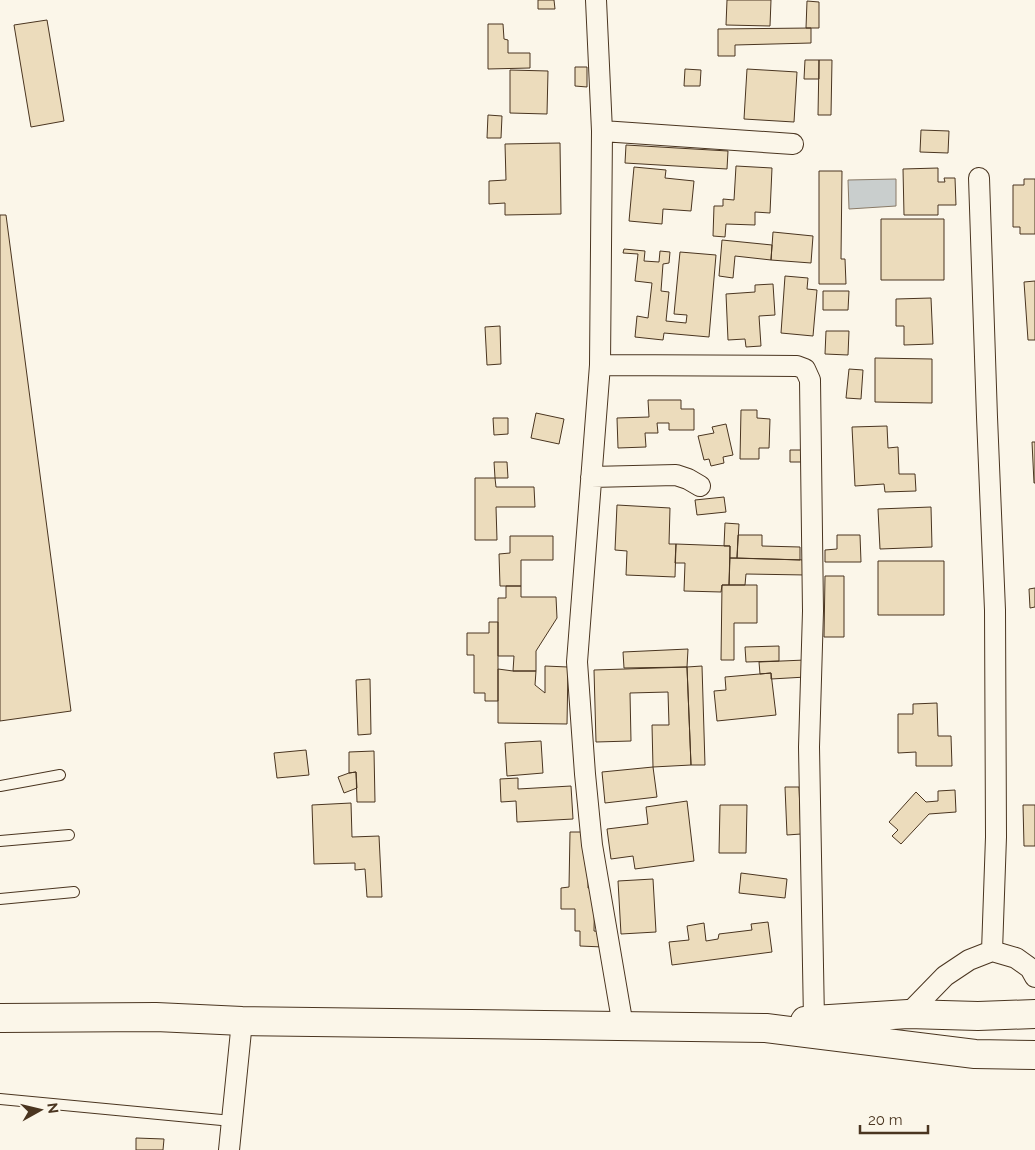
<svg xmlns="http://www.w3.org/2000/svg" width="1035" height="1150" font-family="Raleway,sans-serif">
<rect width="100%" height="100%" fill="#fbf6e9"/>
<!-- water -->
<path fill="#c9cecd" stroke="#887966" d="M896,179V206L849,209L848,180Z"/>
<!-- building -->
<path fill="#ecdcbc" stroke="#4a3520" d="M538,0H554L555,9H538Z
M727,0H771L770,26L726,25Z
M807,1L819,2V28H806Z
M47,20L64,121L31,127L14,25Z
M488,24H503L504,39L508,40V53H530V68L488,69Z
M811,28V43L735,45V56H718V29Z
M805,60H819V79H804Z
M819,60H832L831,115H818Z
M575,67H587V87L575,86Z
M685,69L701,70L700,86H684Z
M747,69L797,72L794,122L744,119Z
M510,70L548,71L547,114L510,113Z
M488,115L502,116L501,138H487Z
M921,130L949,131L948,153L920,152Z
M560,143L561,214L505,215V203L489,204V181L506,180L505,144Z
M626,145L728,151L727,169L625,163Z
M736,166L772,168L770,213L755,212V225L726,224L725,237L713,236L714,206H723V199L734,200Z
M634,167L666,170L665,178L694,181L691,211L663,209L662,224L629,221Z
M938,168V182H945L944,178H955L956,205H938V215H904L903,169Z
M819,171H842L841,259H845L846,284H819Z
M1024,179H1035V234H1020V227H1013V185H1024Z
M0,215H6L71,711L0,721Z
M881,219H944V280H881Z
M773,232L813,236L811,263L771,260Z
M722,240L772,245L771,260L735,256L733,278L719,276Z
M624,249L645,251L644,261L659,262L660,251L670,252L669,263L663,264L661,291L669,292L666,321L686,323L687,315L674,314L680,252L716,255L709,337L664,333L663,340L635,337L637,316L648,318L652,283L635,281L638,254L623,253Z
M785,276L808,278L807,289L817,290L813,336L781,333Z
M1035,281V340H1028L1024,282Z
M773,284L775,315L759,316L761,346L746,347L745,339L728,340L726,294L755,292V285Z
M823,291H849L848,310H823Z
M931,298L933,344L904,345V326H896V299Z
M500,326L501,364L487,365L485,327Z
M826,331H849L848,355L825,354Z
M875,358L932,359V403L875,402Z
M849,369L863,370L861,399L846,398Z
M648,400H681V409H694V430H669V423H657L658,433H645L646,447L618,448L617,418L649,417Z
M741,410H757V418L770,419L769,448H759V459H740Z
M536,413L564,419L559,444L531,438Z
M493,418H508V434L494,435Z
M726,424L733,455L723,457L724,463L711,466L709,459L704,460L698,436L714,433L712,427Z
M887,426L888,448L898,447L899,474H915L916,491L885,492L884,484L855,486L852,427Z
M1032,442H1035V483H1034Z
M790,450H803V462H790Z
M494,462H507L508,478H495Z
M475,478H495L496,487H534L535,507H496L497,540H475Z
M724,497L726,512L697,515L695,500Z
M617,505L670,508L669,544H676L675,577L626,575L627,551L615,550Z
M931,507L932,547L880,549L878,509Z
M725,523L739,524L737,558H730V546H724Z
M738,535H762V546L800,547V560L737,558Z
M837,535H860L861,562H825V550L837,549Z
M510,536H553V560H521V586H500L499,554L510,553Z
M676,544L730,546L729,585H722L721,592L684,591L685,563H675Z
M730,558L806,560V575L746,574L745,585H729Z
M878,561H944V615H878Z
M825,576H844V637H824Z
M722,585H757V623H734V660H721Z
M506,586H521V597H556L557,618L536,651V671H513L514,656H498V598H506Z
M1035,588V607L1030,608L1029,589Z
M489,622H498V701H485V693H474V655H467V633H489Z
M779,646V661L746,662L745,647Z
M688,649L687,667L624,668L623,652Z
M805,660L806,677L771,679V673L760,674L759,662Z
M545,666L568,667L567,724L498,723V669L513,671H536L535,685L545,693Z
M702,666L705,765H691L687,667Z
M687,667L691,765L653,767L652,725H669L668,692L630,693L631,741L596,742L594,670Z
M771,673L776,715L717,721L714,691L726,690L725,677Z
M370,679L371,734L358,735L356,680Z
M937,703L938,736H951L952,766H916V752L898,753V714H913V704Z
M541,741L543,773L507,776L505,743Z
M306,750L309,775L277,778L274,753Z
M374,751L375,802H357L356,772L349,773V752Z
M653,767L657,797L605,803L602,772Z
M356,772L357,788L344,793L338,777L349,773Z
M518,778V789L571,786L573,819L517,822L516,801L501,802L500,779Z
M785,787H799L801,834L787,835Z
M955,790L956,812L929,814L901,844L892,836L898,830L889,822L916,792L926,802L938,801V791Z
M687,801L694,861L635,869L633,856L611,859L607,829L648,824L646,807Z
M351,803L352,837L379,836L382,897H367L365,869L355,870V863L314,864L312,805Z
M720,805H747L746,853H719Z
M1023,805H1035V846H1024Z
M570,832H589L588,888H595L594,931L604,932L603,947L580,946V931H575V909H561V888L569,887Z
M741,873L787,879L785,898L739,893Z
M653,879L656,932L621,934L618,881Z
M768,922L772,952L672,965L669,942L689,940L687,926L704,923L706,941L718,939L719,934L752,930L751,924Z
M136,1138L164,1139L163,1150H136Z"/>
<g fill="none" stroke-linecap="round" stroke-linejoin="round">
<defs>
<path id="lane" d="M0,786L60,775
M0,841L69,835
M0,899L74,892
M0,1099L232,1121"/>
<path id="street" d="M596,0L602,131L600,365L577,662L585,774L592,845L623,1026
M602,131L793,144
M979,178L987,417L995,610L996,837L992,951
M600,365L797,366L805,369L810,380L813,611L809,747L814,1020
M591,477L676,475L688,479L700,486
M908,1014L945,976L969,960L992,951L1016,958L1030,968L1035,977
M229,1150L242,1021"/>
<path id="highway" d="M0,1018L156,1017L242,1021L766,1028L975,1054L1035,1055
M805,1021L814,1020L908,1014L978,1016L1035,1014"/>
</defs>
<!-- lane casing -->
<use href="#lane" stroke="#4a3520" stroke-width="12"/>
<!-- street casing -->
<use href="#street" stroke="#4a3520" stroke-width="22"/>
<!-- highway casing -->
<use href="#highway" stroke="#4a3520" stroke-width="30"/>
<!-- lane -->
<use href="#lane" stroke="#fbf6e9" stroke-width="10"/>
<!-- street -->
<use href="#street" stroke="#fbf6e9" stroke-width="20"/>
<!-- highway -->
<use href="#highway" stroke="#fbf6e9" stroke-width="28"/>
</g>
<!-- north arrow -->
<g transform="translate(40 1110) rotate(82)" stroke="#fbf6e9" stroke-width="4" paint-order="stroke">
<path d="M0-4L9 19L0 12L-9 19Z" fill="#4a3520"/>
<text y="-8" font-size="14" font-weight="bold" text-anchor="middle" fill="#4a3520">N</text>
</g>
<!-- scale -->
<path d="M860 1125v8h68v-8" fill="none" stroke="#4a3520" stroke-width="2.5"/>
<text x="868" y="1125" font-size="15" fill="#4a3520" stroke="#fbf6e9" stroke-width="4" paint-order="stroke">20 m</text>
</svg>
